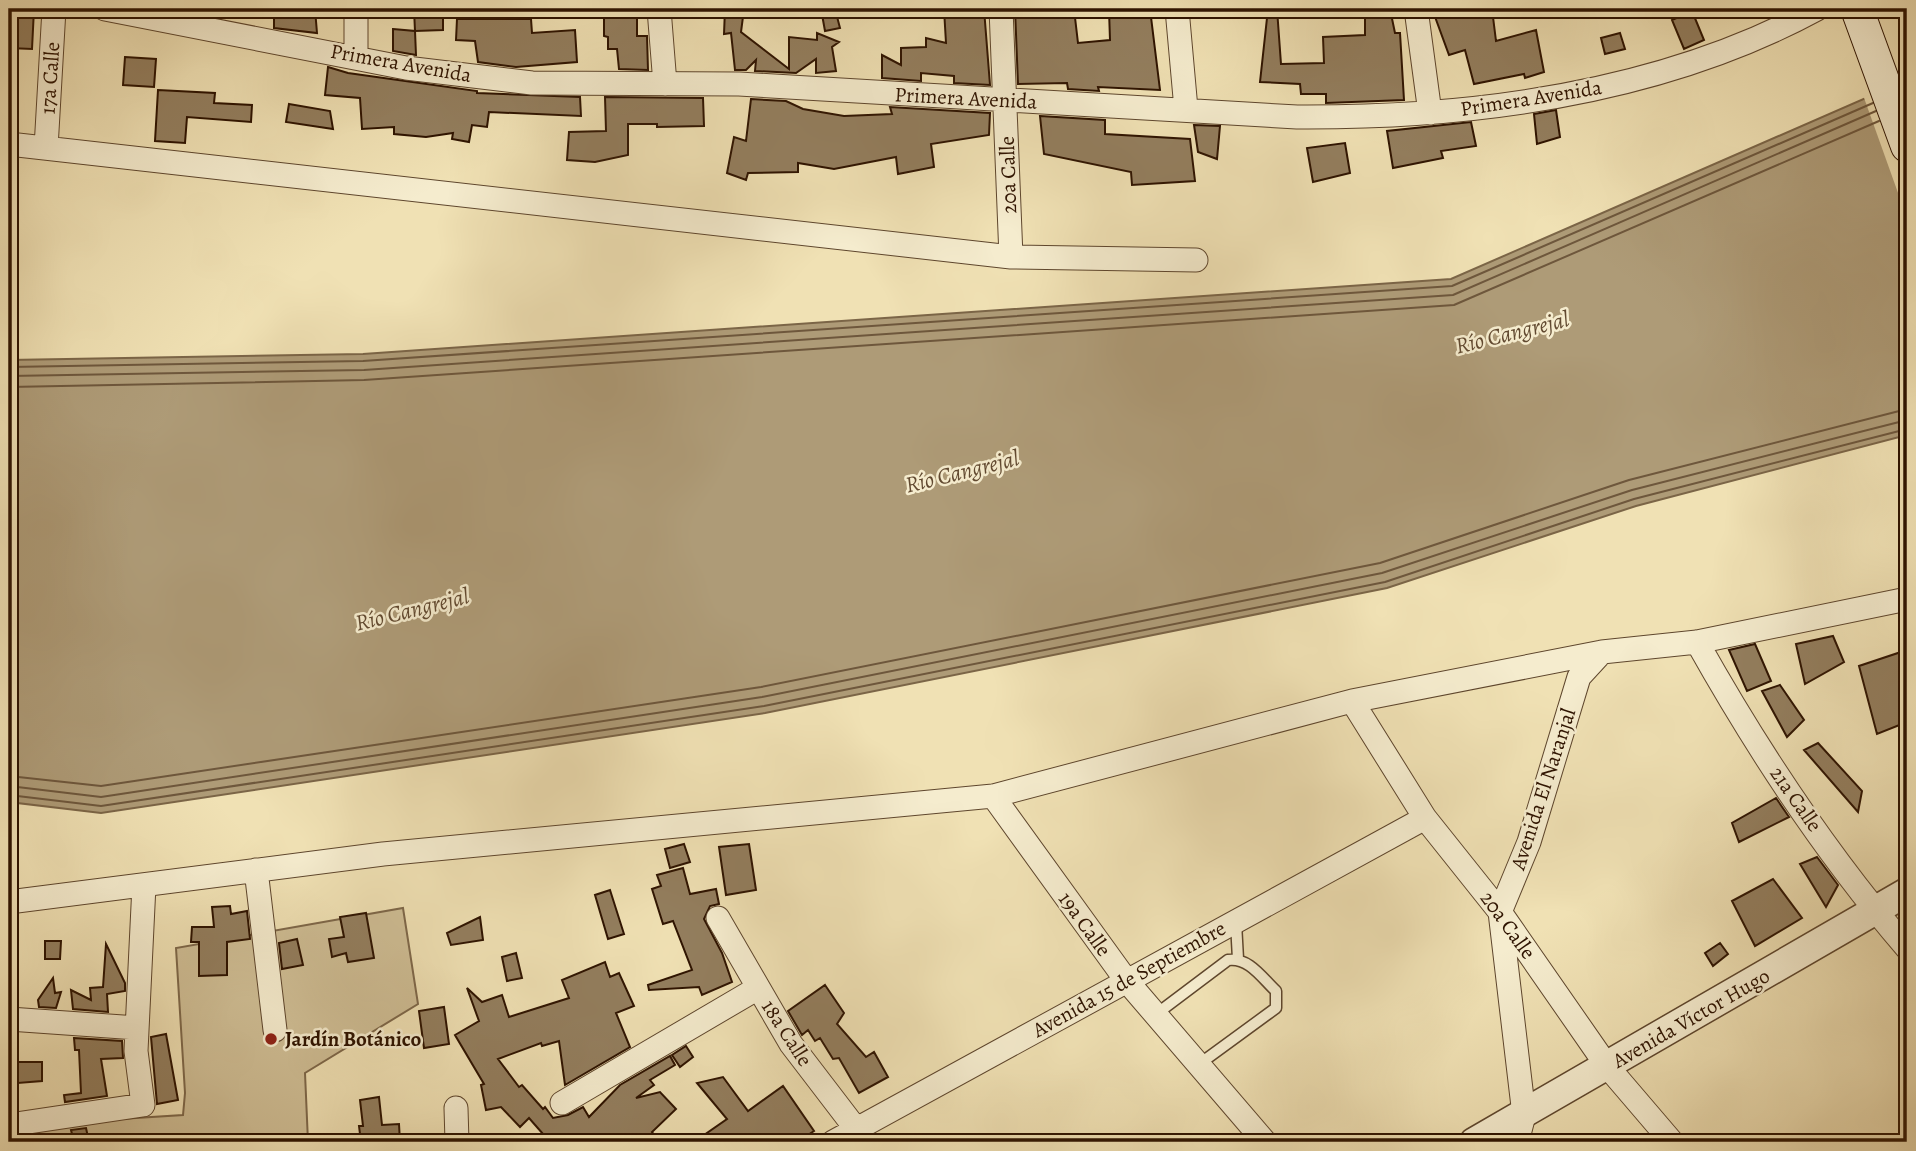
<svg xmlns="http://www.w3.org/2000/svg" width="1916" height="1151" font-family="Alegreya,serif">
<rect width="100%" height="100%" fill="#f0e1b4"/>
<filter id="stains"><feTurbulence type="fractalNoise" baseFrequency=".00286" numOctaves="4"/><feColorMatrix values="0 0 0 0 .2 0 0 0 0 .09 0 0 0 0 .02 0 0 0 .5 -.17"/></filter>
<radialGradient id="worn" r=".72"><stop offset=".6" stop-color="#630" stop-opacity="0"/><stop offset="1" stop-color="#630" stop-opacity=".3"/></radialGradient>
<!-- green -->
<path fill="#cfbe95" stroke="#7e684a" stroke-width="2" d="M403,908L418,1004L305,1073L308,1142H9V1126L183,1115L185,1093L176,948Z"/>
<!-- water -->
<path fill="#ae9b77" stroke="#7b6547" stroke-width="2" d="M1907,80V435L1636,506L1387,588L765,713L101,813L9,802V360L363,354L1451,279Z"/>
<!-- pier -->
<path fill="#f0e1b4" d="M1903,78L1907,89V218L1863,95Z"/>
<g fill="none" stroke-linecap="round" stroke-linejoin="round">
<!-- shore -->
<path stroke="#6e573c" stroke-width="2" d="M9,367L363,361L1452,286L1873,103
M9,376L364,370L1453,295L1876,111
M9,387L364,380L1454,305L1879,121
M9,776L101,786L761,687L1380,563L1629,480L1907,409
M9,786L101,797L762,697L1382,573L1632,490L1907,420
M9,795L101,806L764,706L1385,582L1634,499L1907,429"/>
</g>
<!-- building -->
<path fill="#937e5e" stroke="#2e1300" stroke-width="2" d="M9,9H34L32,49L9,48Z
M274,9H315L317,33L274,28Z
M414,9H434V14H443V30L415,31Z
M725,9H744L741,32L789,69V37L817,40V33L839,42L832,47L836,71L816,73V59L796,73L755,71L756,60L746,70H735L731,33L724,34Z
M821,9H835L840,28L825,31Z
M944,9H984L990,85L954,83V76L921,73V81L882,78V55L901,65V48L926,47V38L946,43Z
M1015,9H1074L1078,43L1110,40L1109,10L1150,9L1160,90L1098,87L1099,91L1068,89L1067,83L1018,84Z
M1268,9H1277L1281,64L1324,63L1323,37L1365,35V9H1390L1395,33H1400L1404,100L1326,103V94H1301L1300,84L1260,82Z
M1436,9H1492L1496,41L1536,30L1544,72L1525,78L1524,74L1474,84L1465,50L1449,55L1434,14Z
M1692,11L1704,40L1684,49L1672,20Z
M604,17H637V36H647L648,70L619,69L617,49H608V37L604,36Z
M457,19H531L532,33L575,30L577,62L516,67L478,62L475,41L456,40Z
M393,29L415,31L416,55L393,51Z
M1620,33L1625,49L1605,54L1601,38Z
M125,57L156,59L154,87L123,85Z
M328,67L348,73L477,91V93L580,97L581,116L489,112L487,127L472,125L469,142L452,139L453,133L426,137L394,134V127L362,129L360,98L325,95Z
M158,90L215,93L214,103L252,105L251,122L187,117L185,143L155,141Z
M605,97L703,98L704,126L657,127V124H628V155L595,162L567,160L569,132L606,131Z
M751,99L786,101L803,109L844,116L892,114L890,107L990,113L989,135L931,144L934,167L898,174L896,157L834,169L798,163V172L748,173L746,180L727,173L734,137L746,141Z
M289,104L330,111L333,129L286,122Z
M1556,110L1560,137L1537,144L1534,114Z
M1040,116L1105,120V134L1190,139L1195,181L1132,185L1131,172L1044,154Z
M1471,122L1476,146L1441,151L1443,158L1393,168L1387,131Z
M1194,125L1220,126L1217,159L1198,152Z
M1345,143L1350,173L1313,182L1307,148Z
M1833,636L1844,662L1805,684L1796,644Z
M1755,644L1771,681L1747,691L1729,650Z
M1907,650V722L1877,734L1859,666Z
M1780,685L1804,720L1787,737L1762,691Z
M1818,743L1862,791L1858,812L1804,750Z
M1776,798L1789,817L1739,842L1732,823Z
M684,844L690,862L670,868L665,849Z
M749,844L756,890L726,895L719,847Z
M1817,857L1838,885L1826,907L1800,864Z
M683,868L690,894L716,889L719,904L710,906L704,919L722,953L732,982L702,995L699,987L649,990L648,985L692,970L673,921L663,924L652,889L661,886L657,875Z
M1773,879L1802,918L1755,946L1732,901Z
M610,890L624,934L608,939L595,895Z
M230,906L231,914L247,911L250,939L227,942V975L199,976V942H191L192,927H214L212,907Z
M366,913L374,958L348,962L346,953L332,957L329,939L344,937L340,917Z
M480,917L483,940L451,945L447,933Z
M297,939L303,965L282,969L279,943Z
M45,941H61L60,959H45Z
M1720,943L1728,954L1713,966L1705,953Z
M106,944L125,983V991L107,994L108,1012L73,1009L71,990L91,1000L90,988L103,987Z
M516,953L522,978L507,981L502,957Z
M605,962L610,977L619,973L634,1006L616,1013L630,1047L565,1085L559,1041L542,1046L541,1043L498,1059L519,1087L522,1085L543,1109L545,1107L553,1118L568,1115L583,1107L589,1117L620,1085L670,1056L675,1065L650,1080L654,1085L636,1098L660,1092L676,1109L652,1132L660,1142H550L529,1118L520,1127L501,1107L486,1110L481,1085L484,1084L455,1035L479,1021L467,988L482,1002L502,995L509,1017L569,998L562,980Z
M53,978L55,993L61,992L56,1008L39,1007L38,1000Z
M825,985L844,1013L837,1024L866,1057L874,1052L888,1077L859,1093L839,1058L833,1059L820,1038L815,1041L808,1030L802,1035L788,1011Z
M444,1007L449,1044L424,1048L419,1011Z
M166,1034L178,1100L157,1104L151,1037Z
M74,1038L122,1041L123,1058L101,1059L107,1096L65,1102L64,1095L81,1093L79,1050H75Z
M686,1046L693,1057L680,1067L672,1055Z
M17,1062H42V1081L18,1083Z
M723,1077L748,1111L783,1086L814,1131L797,1142H778L774,1136L765,1142H694L727,1119L697,1083Z
M379,1097L382,1125L399,1124L400,1142H361L359,1126H363L360,1100Z
M86,1128L89,1142H74L71,1130Z"/>
<g fill="none" stroke-linecap="round" stroke-linejoin="round">
<defs>
<path id="service" d="M1236,923L1238,959
M1155,1015L1228,960C1249,957 1262,978 1276,991V1008L1198,1065"/>
<path id="minor" d="M105,9L406,68L532,83L739,84L1297,117C1472,118 1662,93 1817,9
M356,9V57
M659,9L665,84
M1001,9L1011,257
M1177,9L1186,109
M1416,9L1430,113
M9,144L1011,257L1196,260
M46,148L54,9
M1697,642C1757,749 1827,855 1907,948
M1352,701L1425,818L1500,912L1607,1066L1672,1142
M993,796L1126,980L1265,1142
M256,870L275,1030
M9,902L383,854L993,796L1352,701L1602,652L1697,642L1907,599
M718,918L791,1044L866,1142
M9,1019L137,1028
M562,1103L758,988
M456,1108L457,1142
M9,1125L143,1105L136,1051L144,885
M833,1142L1425,818
M1517,1142L1524,1115L1500,912L1529,842L1579,677L1602,652"/>
<path id="tertiary" d="M1474,1142L1907,892"/>
<path id="secondary" d="M1857,9L1907,146"/>
</defs>
<!-- service casing -->
<use href="#service" stroke="#5e462d" stroke-width="13"/>
<!-- minor casing -->
<use href="#minor" stroke="#5e462d" stroke-width="25"/>
<!-- tertiary casing -->
<use href="#tertiary" stroke="#5e462d" stroke-width="31"/>
<!-- secondary casing -->
<use href="#secondary" stroke="#2e1300" stroke-width="34"/>
<!-- service -->
<use href="#service" stroke="#f5ecce" stroke-width="10"/>
<!-- minor -->
<use href="#minor" stroke="#f5ecce" stroke-width="23"/>
<!-- tertiary -->
<use href="#tertiary" stroke="#f5ecce" stroke-width="28"/>
<!-- secondary -->
<use href="#secondary" stroke="#f5ecce" stroke-width="32"/>
</g>
<!-- markers -->
<circle fill="#8f2418" stroke="#f5ecce" stroke-width="2.5" cx="271" cy="1039" r="7"/>
<g text-anchor="middle" stroke-width="5" stroke-linejoin="round" paint-order="stroke">
<!-- street labels -->
<g font-size="21" fill="#2e1300" stroke="#f5ecce">
<text transform="translate(401 63) rotate(10)" y="7">Primera Avenida</text>
<text transform="translate(50 78) rotate(-86)" y="7">17a Calle</text>
<text transform="translate(966 98) rotate(3)" y="7">Primera Avenida</text>
<text transform="translate(1531 98) rotate(-9)" y="7">Primera Avenida</text>
<text transform="translate(1008 175) rotate(-92)" y="7">20a Calle</text>
<text transform="translate(1543 789) rotate(-72)" y="7">Avenida El Naranjal</text>
<text transform="translate(1796 799) rotate(55)" y="7">21a Calle</text>
<text transform="translate(1085 924) rotate(54)" y="7">19a Calle</text>
<text transform="translate(1508 925) rotate(54)" y="7">20a Calle</text>
<text transform="translate(1129 979) rotate(-29)" y="7">Avenida 15 de Septiembre</text>
<text transform="translate(1691 1018) rotate(-30)" y="7">Avenida Víctor Hugo</text>
<text transform="translate(787 1033) rotate(57)" y="7">18a Calle</text>
</g>
<!-- poi labels -->
<g font-size="21" font-weight="bold" fill="#2e1300" stroke="#f5ecce" text-anchor="start">
<text x="285" y="1046">Jardín Botánico</text>
</g>
<!-- water labels -->
<g font-size="23" font-style="italic" fill="#614930" stroke="#f5ecce">
<text transform="translate(1512 332) rotate(-14)" y="8">Río Cangrejal</text>
<text transform="translate(962 471) rotate(-14)" y="8">Río Cangrejal</text>
<text transform="translate(412 609) rotate(-14)" y="8">Río Cangrejal</text>
</g>
</g>
<!-- margin -->
<rect width="1916" height="1151" fill="none" stroke="#f0e1b4" stroke-width="35"/>
<rect x="10" y="10" width="1895" height="1130" fill="none" stroke="#2e1300" stroke-width="3.5"/>
<rect x="18" y="18" width="1881" height="1116" fill="none" stroke="#2e1300" stroke-width="2"/>
<rect width="100%" height="100%" filter="url(#stains)"/>
<rect width="100%" height="100%" fill="url(#worn)"/>
</svg>
